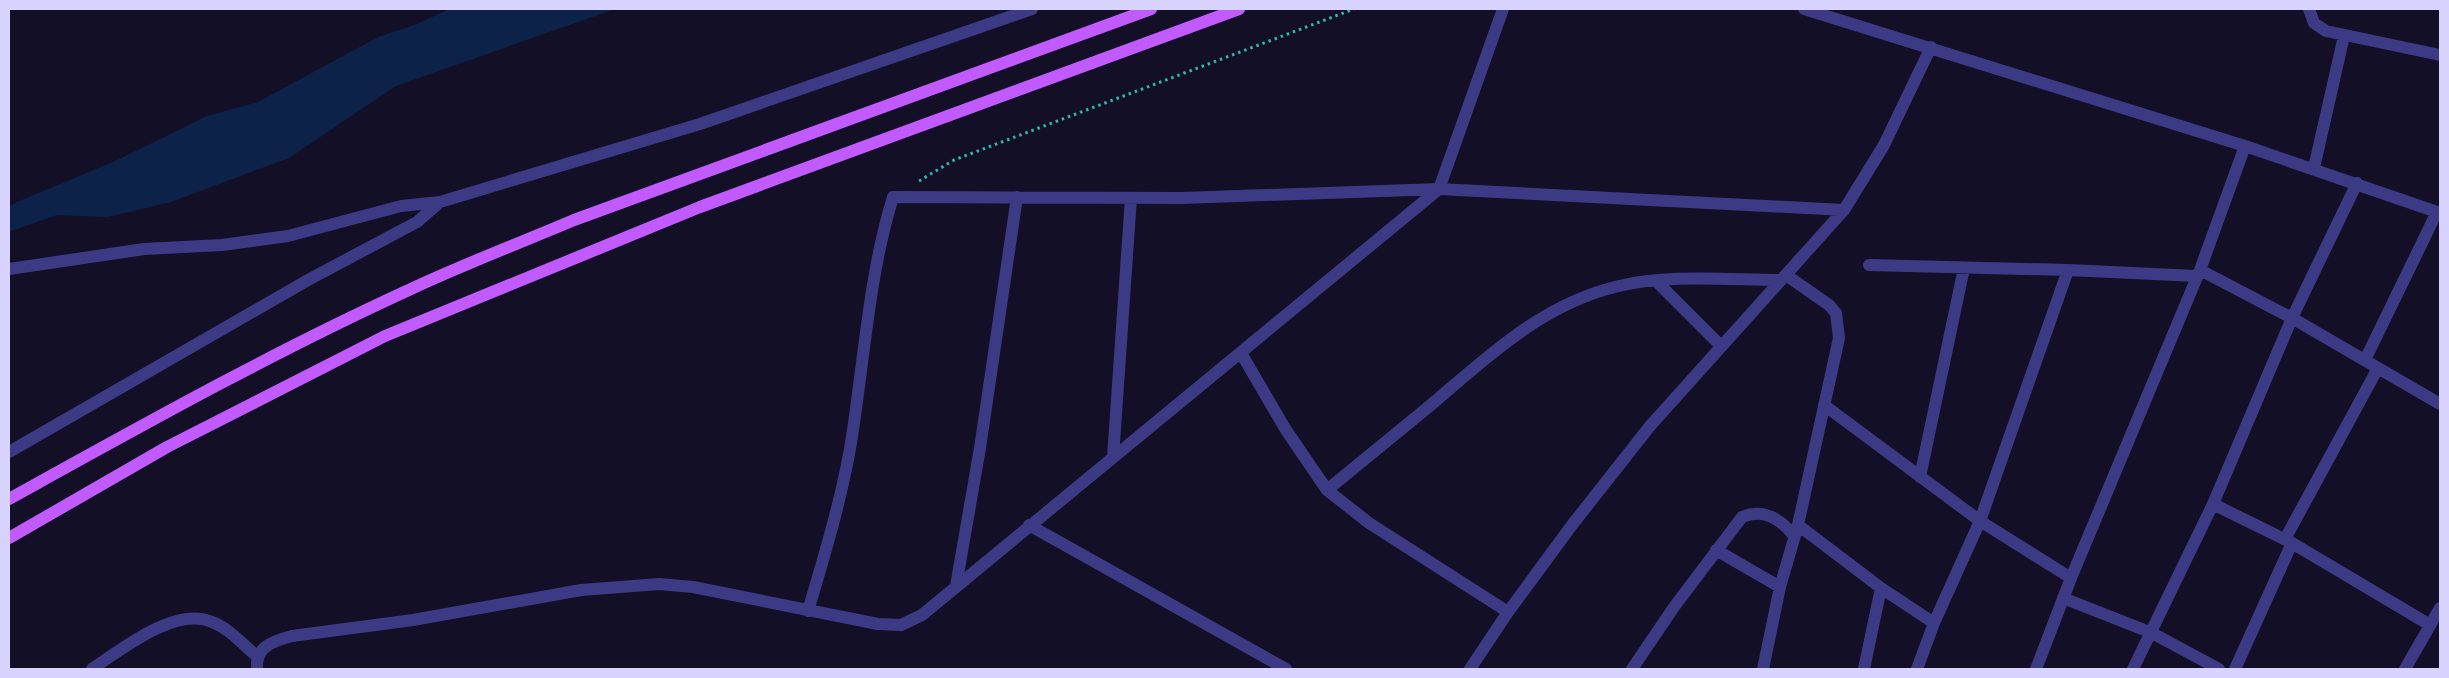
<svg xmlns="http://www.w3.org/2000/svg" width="2449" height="678" font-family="'Golos Text',sans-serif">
<rect width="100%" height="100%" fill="#130f26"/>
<!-- water -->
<path fill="#0c2248" d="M449,9H615L396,86L289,158L171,202L108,217L57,215L9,232V207L17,202L113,162L207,116L258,102L378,37L417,24Z"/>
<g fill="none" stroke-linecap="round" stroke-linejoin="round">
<!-- path -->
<path stroke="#2fb8b0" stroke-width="3" stroke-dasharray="2.5 4" stroke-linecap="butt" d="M919,181L954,160L1354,9"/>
<!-- minor -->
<path stroke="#3d3a85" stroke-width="12" d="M1804,9L2245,146L2440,213
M2309,9L2314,23L2326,31L2440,55
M2314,168L2344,36
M1869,265L2068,270L2197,276
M9,269L144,249L222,245L288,236L401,206L440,202
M2200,270L2292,318L2440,404
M1656,281L1721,346
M1241,353L1286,430L1327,490L1369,523L1508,612
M2365,360L2437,212
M1824,405L1980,521L2071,578
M9,452L308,280L417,222L440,202L700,124L1032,9
M1113,457L1131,198
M1920,477L1964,268
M1327,490C1362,461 1397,433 1432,404C1488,356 1544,303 1619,286C1667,274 1731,280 1781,280
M2213,504L2292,543L2430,625
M1029,525L1286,669
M1798,525L1881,588L1934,623
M2285,539L2378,368
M1716,550L1780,587
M956,586L980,448L1017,197
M2063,598L2152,633L2219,669
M808,611C824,557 840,504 850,449C864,365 868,278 893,197L1182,198L1439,189L1844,210
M92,669C122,649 175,606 212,622C229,628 244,646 258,657
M257,669C255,647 273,641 292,636L413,620L581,590L659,584L693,587L878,624L901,625L922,615L1439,189L1503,9
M1470,669L1508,612L1572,525L1650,426L1844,210L1884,145L1931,47
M1632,669L1674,607L1742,517C1763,508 1781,519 1794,536
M1763,669L1780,587L1798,525L1839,338L1836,313L1829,305L1786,275
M1864,669L1881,588
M1917,669L1934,623L1980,521L2068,270
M2036,669L2071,578L2200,270L2245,146
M2133,669L2213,504L2292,318L2357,183
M2235,669L2292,543
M2405,669L2440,608"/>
<!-- major -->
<path stroke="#c25bff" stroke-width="12" d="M9,499C141,426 273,352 411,289C464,264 520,243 574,220L1151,9
M9,538L167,447L385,336L700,207L1239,9"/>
</g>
<!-- border -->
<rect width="2449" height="678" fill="none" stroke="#d9d4ff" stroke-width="20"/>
</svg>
